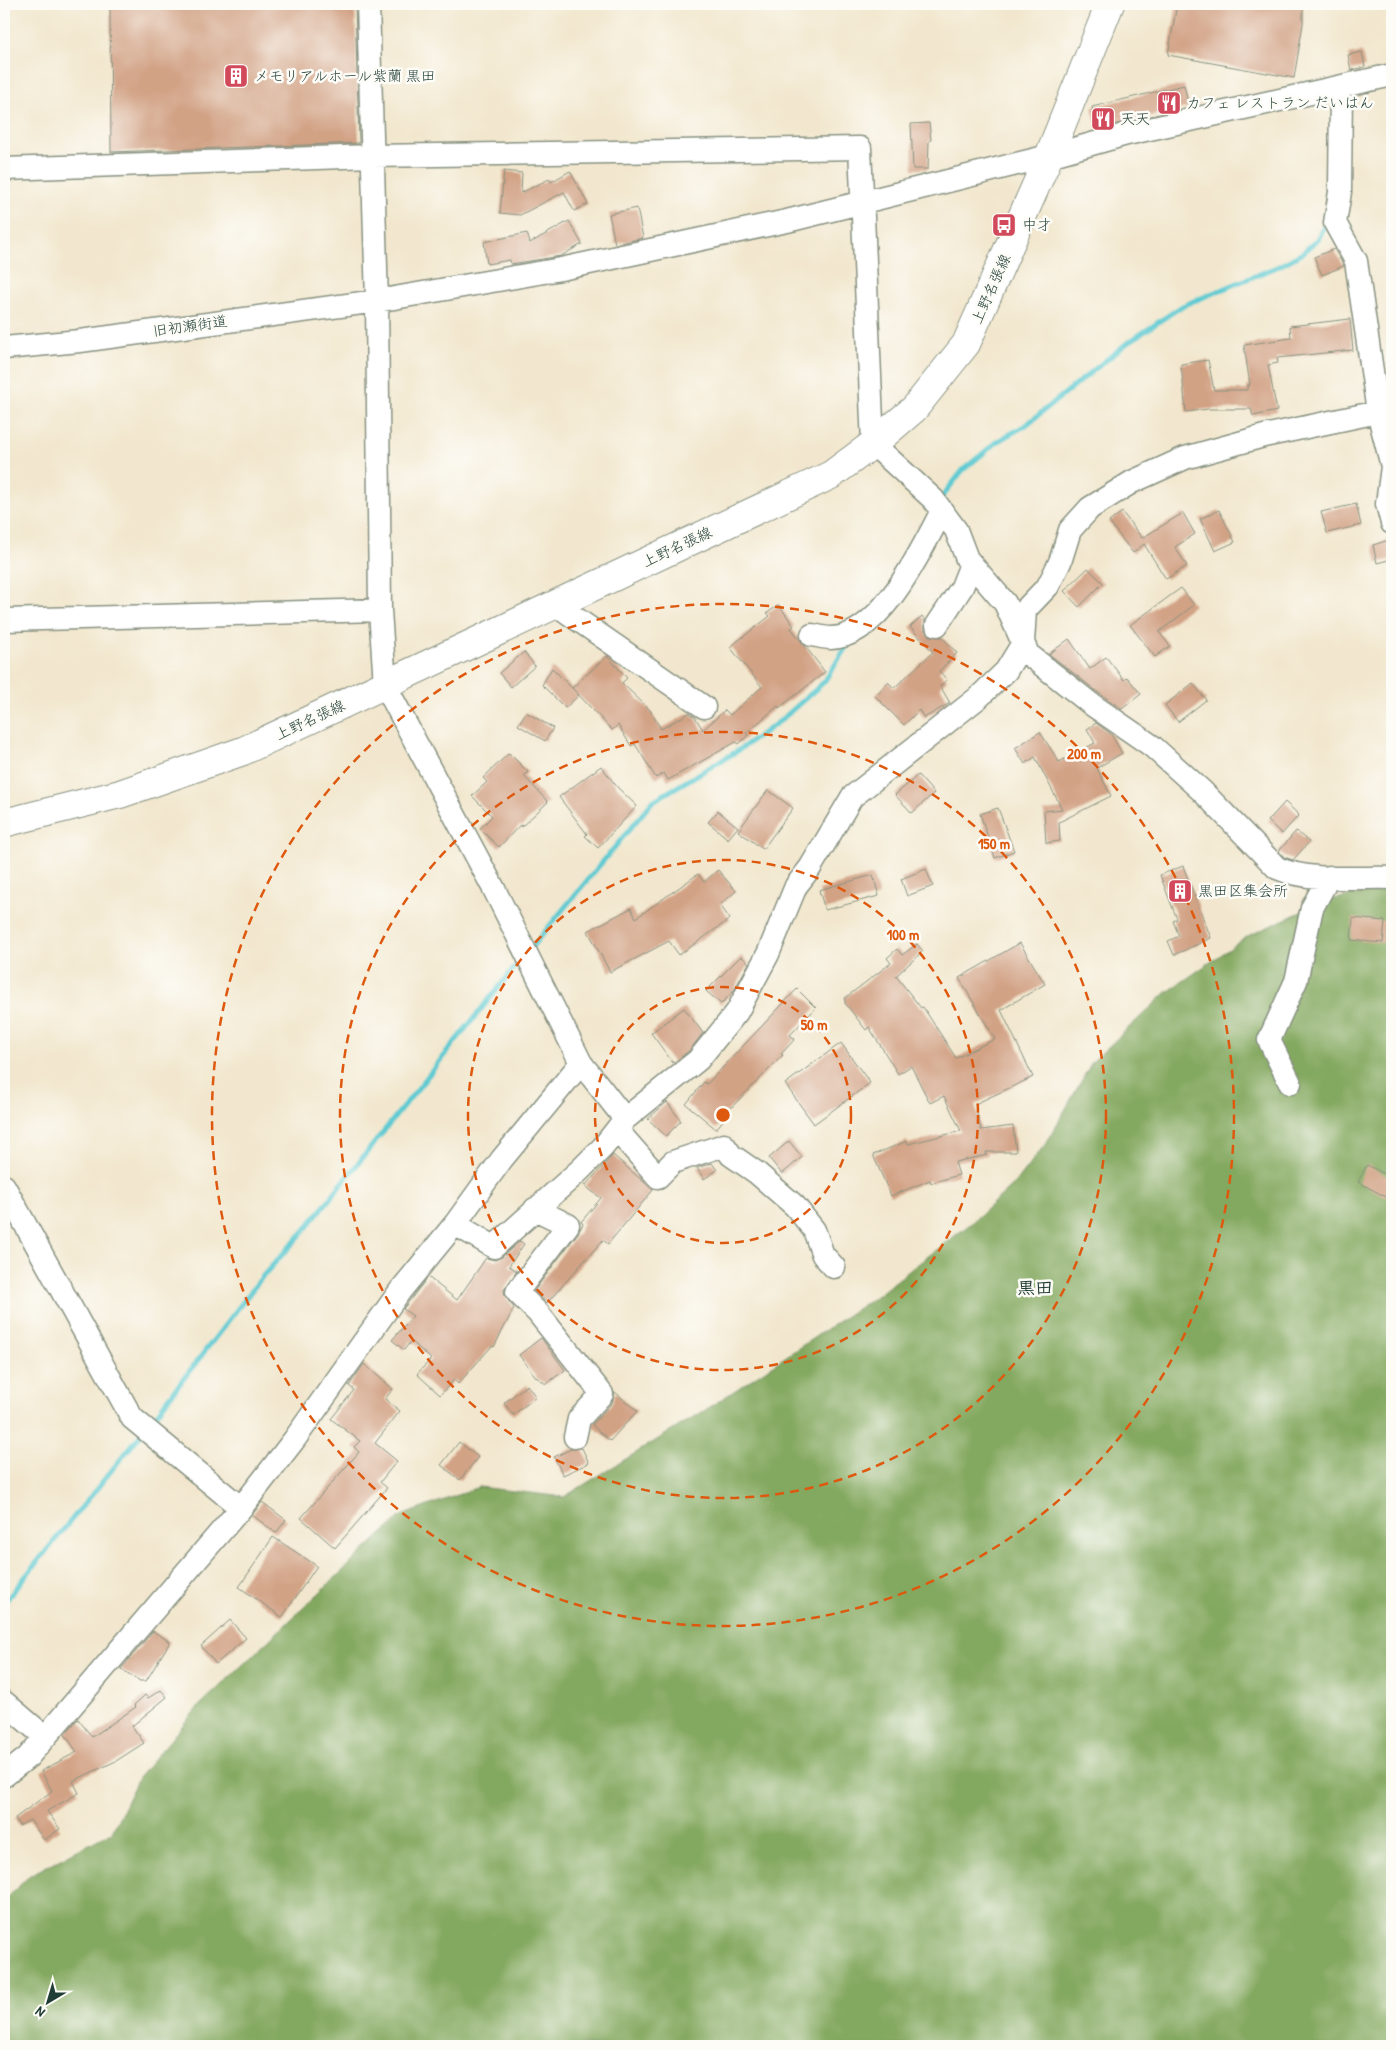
<svg xmlns="http://www.w3.org/2000/svg" width="1396" height="2050" font-family="'Patrick Hand','Klee One',sans-serif">
<rect width="100%" height="100%" fill="#fdfcf7"/>
<filter id="ink" filterUnits="userSpaceOnUse"><feTurbulence type="fractalNoise" baseFrequency=".02" numOctaves="2"/><feDisplacementMap in="SourceGraphic" scale="10" xChannelSelector="R" yChannelSelector="G"/><feConvolveMatrix kernelMatrix="1 2 1 2 8 2 1 2 1" color-interpolation-filters="sRGB"/></filter>
<filter id="wash" filterUnits="userSpaceOnUse"><feTurbulence type="fractalNoise" baseFrequency=".0096" numOctaves="4" result="noise"/><feDisplacementMap in="SourceGraphic" scale="20" xChannelSelector="R" yChannelSelector="G"/><feGaussianBlur stdDeviation="1.12" result="paint"/><feColorMatrix in="noise" values="0 0 0 0 0 0 0 0 0 0 0 0 0 0 0 0 0 1.4 0 .05"/><feComposite in="paint" operator="in"/></filter>
<g filter="url(#wash)">
<rect width="100%" height="100%" fill="#f2e7ce"/>
<!-- forest -->
<path fill="#83a85e" stroke="#517249" d="M1392,887V2046H4V1901L30,1875L112,1832L138,1778L199,1706L401,1516L479,1487L564,1497L704,1411L875,1297L969,1225L1015,1183L1047,1142L1092,1062L1166,993L1248,936L1325,901Z"/>
<g fill="none" stroke-linecap="round" stroke-linejoin="round">
<!-- stream -->
<path stroke="#5dcad2" stroke-width="5" d="M941,498L963,470L998,441L1026,425L1126,344L1182,306L1279,266L1301,254L1319,238L1327,220
M531,948L653,801L739,750L780,721L824,682L850,641
M148,1425L262,1277L304,1231L522,958
M4,1603L141,1434"/>
</g>
<g id="blocks">
<!-- building -->
<path fill="#d2a285" d="M110,4H355L359,143L111,152Z
M1177,4H1303V24L1294,78L1168,55Z
M1362,52L1365,67L1351,70L1348,55Z
M1184,85L1189,107L1097,129L1092,107Z
M929,123L931,140L929,141L928,169H913L911,124Z
M504,171L522,173L521,193L549,179L551,182L570,171L588,204L574,211L564,192L520,215L500,213Z
M637,208L643,238L615,244L609,214Z
M569,221L582,244L561,256L511,264L510,260L487,264L484,242L527,233L530,243Z
M1334,249L1344,266L1322,275L1314,257Z
M1350,319L1353,350L1277,358L1278,363L1268,365L1277,411L1253,416L1251,409H1208L1186,412L1181,364L1208,360L1214,390H1247V386L1250,385L1244,345L1291,338L1290,326Z
M1356,504L1361,525L1327,533L1321,512Z
M1219,510L1235,542L1215,551L1200,519Z
M1122,512L1142,538L1183,513L1195,534L1175,547L1187,566L1166,579L1144,544L1133,553L1109,522Z
M1392,539V559L1377,563L1373,545Z
M1088,568L1103,583L1079,607L1064,591Z
M1181,588L1194,605L1159,632L1170,646L1155,657L1130,625Z
M779,605L794,626L791,628L825,672L779,708L778,706L746,733L748,735L739,744L736,742L668,780L664,773L656,778L635,744L631,746L618,725L612,730L572,688L607,656L627,678L622,683L650,710L661,729L689,713L695,717L703,730L725,710L730,715L762,687L730,647L770,616L767,613Z
M922,616L925,620V630L929,636L942,637L957,653L939,671L947,680L940,686L950,703L924,718L919,710L904,725L875,696L888,682L894,688L933,652L910,627Z
M1069,639L1090,669L1106,657L1124,680L1127,677L1141,694L1122,709L1099,693L1049,654Z
M524,652L535,666L511,687L499,673Z
M552,668L579,695L565,708L542,685Z
M1193,683L1206,700L1178,722L1165,705Z
M526,712L553,728L545,741L518,725Z
M1096,723L1111,734L1122,753L1097,768L1111,796L1059,822L1060,841L1046,843L1044,811L1062,809L1035,757L1025,764L1015,748L1040,732L1059,762L1095,743L1087,729Z
M509,753L528,772L524,776L548,802L521,827L520,825L499,847L480,829L492,816L472,796L487,782L483,778Z
M601,766L618,788L637,806L598,848L585,836L587,834L559,797Z
M918,775L934,793L912,813L895,795Z
M768,790L793,808L763,849L738,831Z
M1285,802L1299,815L1282,834L1268,821Z
M998,808L1014,851L995,858L980,814Z
M718,811L738,827L728,839L708,822Z
M1296,831L1309,842L1293,860L1284,857L1279,851Z
M1183,866L1211,938L1174,955L1168,941L1179,936L1173,921L1177,919L1160,875Z
M926,869L933,886L907,896L901,879Z
M718,870L736,891L720,905L730,919L679,955L669,941L610,972L588,931L631,908L636,918L698,874L704,882Z
M873,875L879,896L825,910L819,890Z
M1353,918L1385,921L1383,943L1351,940Z
M1020,943L1045,984L1001,1010L1033,1077L975,1104L981,1130L1013,1126L1016,1152H986L987,1155L955,1162L959,1175L931,1183L930,1180L891,1196L873,1155L907,1141L908,1144L961,1131L944,1096L930,1103L911,1066L898,1074L869,1027L866,1030L845,1003V998L891,963L887,958L897,949L902,955L917,944L923,951L896,976L921,1008L923,1007L956,1058L995,1039L959,978Z
M741,956L749,963L733,992L721,1004L706,991Z
M797,989L816,1008L790,1035L795,1039L781,1054L783,1055L724,1115L726,1117L716,1129L686,1104L704,1082L707,1084Z
M684,1008L703,1033L689,1051L673,1063L651,1033Z
M841,1043L870,1083L814,1124L785,1084Z
M667,1102L681,1121L666,1136L648,1119Z
M789,1141L802,1157L782,1174L769,1158Z
M613,1155L653,1190L608,1244L603,1240L547,1303L534,1291L578,1233L583,1224L581,1222L601,1198L585,1186Z
M712,1163L717,1170L704,1179L697,1168Z
M1367,1165L1392,1178V1200L1358,1182Z
M520,1241L524,1244L509,1266L517,1271L504,1290L505,1296L514,1308L494,1347L492,1346L458,1384L454,1380L440,1395L417,1374L431,1359L411,1341L404,1350L392,1340L413,1316L403,1309L428,1277L457,1300L486,1258L495,1260L502,1257Z
M541,1338L565,1370L546,1384L536,1377L519,1355Z
M364,1364L393,1389L385,1399L400,1411L375,1443L397,1461L380,1482L387,1488L335,1548L301,1518L359,1452L354,1447L360,1441L331,1419L354,1390L349,1386Z
M527,1385L536,1397L513,1415L504,1403Z
M615,1392L637,1411L610,1441L592,1425L612,1403Z
M459,1442L478,1457L460,1480L441,1465Z
M582,1448L589,1463L563,1475L554,1457L571,1449Z
M262,1502L286,1520L276,1533L252,1515Z
M273,1537L317,1566L282,1617L239,1587Z
M230,1620L246,1638L216,1664L201,1646Z
M153,1631L170,1642L146,1681H140L121,1669Z
M161,1690L167,1697L132,1726L144,1743L116,1761L73,1781L79,1793L47,1811L60,1829L44,1840L30,1820L19,1826L15,1818L52,1791L41,1771L77,1752L65,1734L78,1719L92,1737L136,1707L134,1705L145,1695L148,1698Z"/>
</g>
</g>
<g filter="url(#ink)">
<use href="#blocks" fill-opacity="0" stroke="#889281" stroke-width="1"/>
<g fill="none" stroke-linecap="round" stroke-linejoin="round">
<defs>
<path id="minor" d="M368,4L377,301L380,610L385,685L494,889L581,1063L625,1119
M1341,88L1340,192L1335,223L1356,261L1378,412L1392,466
M4,169L372,156L860,148L873,444L933,499L956,530L967,559L1005,603L1028,654L1091,704L1152,746L1202,791L1277,868C1309,882 1357,877 1392,878
M4,348L80,341L377,301L561,269L787,221L1049,156L1127,134L1392,75
M1392,467L1387,504L1392,523
M555,604L704,707
M4,620L380,610
M937,625L962,587L971,564
M812,635C818,636 825,638 831,638C881,637 921,550 942,511
M1290,1083L1269,1040L1296,981L1312,908L1329,877
M617,1130L658,1177L673,1162L724,1145L731,1155L757,1173L795,1206L814,1230L823,1255L834,1267
M4,1186L132,1418L241,1508
M535,1209L568,1225L517,1292L538,1313L602,1394L579,1419L575,1437
M455,1224L494,1247L580,1170L603,1147L625,1119L698,1060L737,1012L768,954L796,886L810,868L852,797L979,697L1006,671L1023,643L1025,610L1048,586L1060,562L1070,530L1090,508L1132,482L1185,458L1264,436L1378,412
M4,1702L45,1737
M4,1776L28,1757L241,1508L294,1440L400,1291L455,1224L502,1159L581,1063"/>
<path id="major" d="M4,823L120,794L243,751L831,475L873,444L914,409L966,344L1049,156L1110,4"/>
</defs>
<!-- minor casing -->
<use href="#minor" stroke="#889281" stroke-width="25"/>
<!-- major casing -->
<use href="#major" stroke="#889281" stroke-width="30"/>
<!-- minor -->
<use href="#minor" stroke="#fff" stroke-width="22"/>
<!-- major -->
<use href="#major" stroke="#fff" stroke-width="28"/>
</g>
</g>
<!-- distance rings -->
<g fill="none" stroke="#de580e" stroke-width="2.5" stroke-dasharray="9 6">
<circle cx="723" cy="1115" r="128"/>
<circle cx="723" cy="1115" r="255"/>
<circle cx="723" cy="1115" r="383"/>
<circle cx="723" cy="1115" r="511"/>
</g>
<!-- icons -->
<defs>
<symbol id="building-square" viewBox="-11 -11 22 22"><rect x="-9" y="-9" width="18" height="18" rx="4" fill="#d1495b" stroke="#fdfcf7"/><path d="M-4-6H4V6H1V3H-1V6H-4ZM-2.5-4.3h1.7v1.8h-1.7ZM.8-4.3h1.7v1.8H.8ZM-2.5-1h1.7V.8h-1.7ZM.8-1h1.7V.8H.8Z" fill="#fff"/></symbol>
<symbol id="restaurant-square" viewBox="-11 -11 22 22"><rect x="-9" y="-9" width="18" height="18" rx="4" fill="#d1495b" stroke="#fdfcf7"/><path d="M-5-6h1v4h1v-4h1v4h1v-4h1v5L-1.5 .5V6h-2V.5L-5-1ZM5-6V6H3V1.5H1.5Q1.5-4 5-6Z" fill="#fff"/></symbol>
<symbol id="bus-square" viewBox="-11 -11 22 22"><rect x="-9" y="-9" width="18" height="18" rx="4" fill="#d1495b" stroke="#fdfcf7"/><path d="M-5-6H5V4H4V6H2V4H-2V6H-4V4H-5ZM-3.5-4V0h7V-4ZM-3.5 1.2v1.5H-2V1.2ZM2 1.2v1.5H3.5V1.2Z" fill="#fff"/></symbol>
</defs>
<g fill-rule="evenodd">
<use href="#building-square" x="222" y="62" width="28" height="28"/>
<use href="#restaurant-square" x="1155" y="89" width="28" height="28"/>
<use href="#restaurant-square" x="1089" y="105" width="28" height="28"/>
<use href="#bus-square" x="990" y="211" width="28" height="28"/>
<use href="#building-square" x="1166" y="877" width="28" height="28"/>
</g>
<g text-anchor="middle" stroke-width="5" stroke-linejoin="round" paint-order="stroke">
<!-- poi labels -->
<g font-size="15" fill="#1f3d34" stroke="#fdfcf7" text-anchor="start">
<text x="254" y="81">メモリアルホール紫蘭 黒田</text>
<text x="1186" y="108">カフェ レストラン だいはん</text>
<text x="1120" y="124">天天</text>
<text x="1022" y="230">中才</text>
<text x="1198" y="896">黒田区集会所</text>
</g>
<!-- street labels -->
<g font-size="15" fill="#1f3d34" stroke="#fdfcf7">
<text transform="translate(991 289) rotate(-66)" y="5">上野名張線</text>
<text transform="translate(190 326) rotate(-8)" y="5">旧初瀬街道</text>
<text transform="translate(677 547) rotate(-25)" y="5">上野名張線</text>
<text transform="translate(310 720) rotate(-25)" y="5">上野名張線</text>
</g>
<!-- quarter labels -->
<g font-size="18" font-weight="bold" fill="#1f3d34" stroke="#fdfcf7">
<text x="1035" y="1294">黒田</text>
</g>
</g>
<circle cx="723" cy="1115" r="8" fill="#de580e" stroke="#fdfcf7" stroke-width="2.5"/>
<g font-size="15" text-anchor="middle" font-weight="bold" fill="#de580e" stroke="#fdfcf7" stroke-width="5" stroke-linejoin="round" paint-order="stroke">
<text x="1084" y="759">200 m</text>
<text x="994" y="849">150 m</text>
<text x="903" y="940">100 m</text>
<text x="814" y="1030">50 m</text>
</g>
<!-- margin -->
<rect width="1396" height="2050" fill="none" stroke="#fdfcf7" stroke-width="20"/>
<!-- north arrow -->
<g transform="translate(48 2002) rotate(218)" stroke="#fdfcf7" stroke-width="4" paint-order="stroke">
<path d="M0-4L9 19L0 12L-9 19Z" fill="#1f3d34"/>
<text y="-8" font-size="14" font-weight="bold" text-anchor="middle" fill="#1f3d34">N</text>
</g>
</svg>
